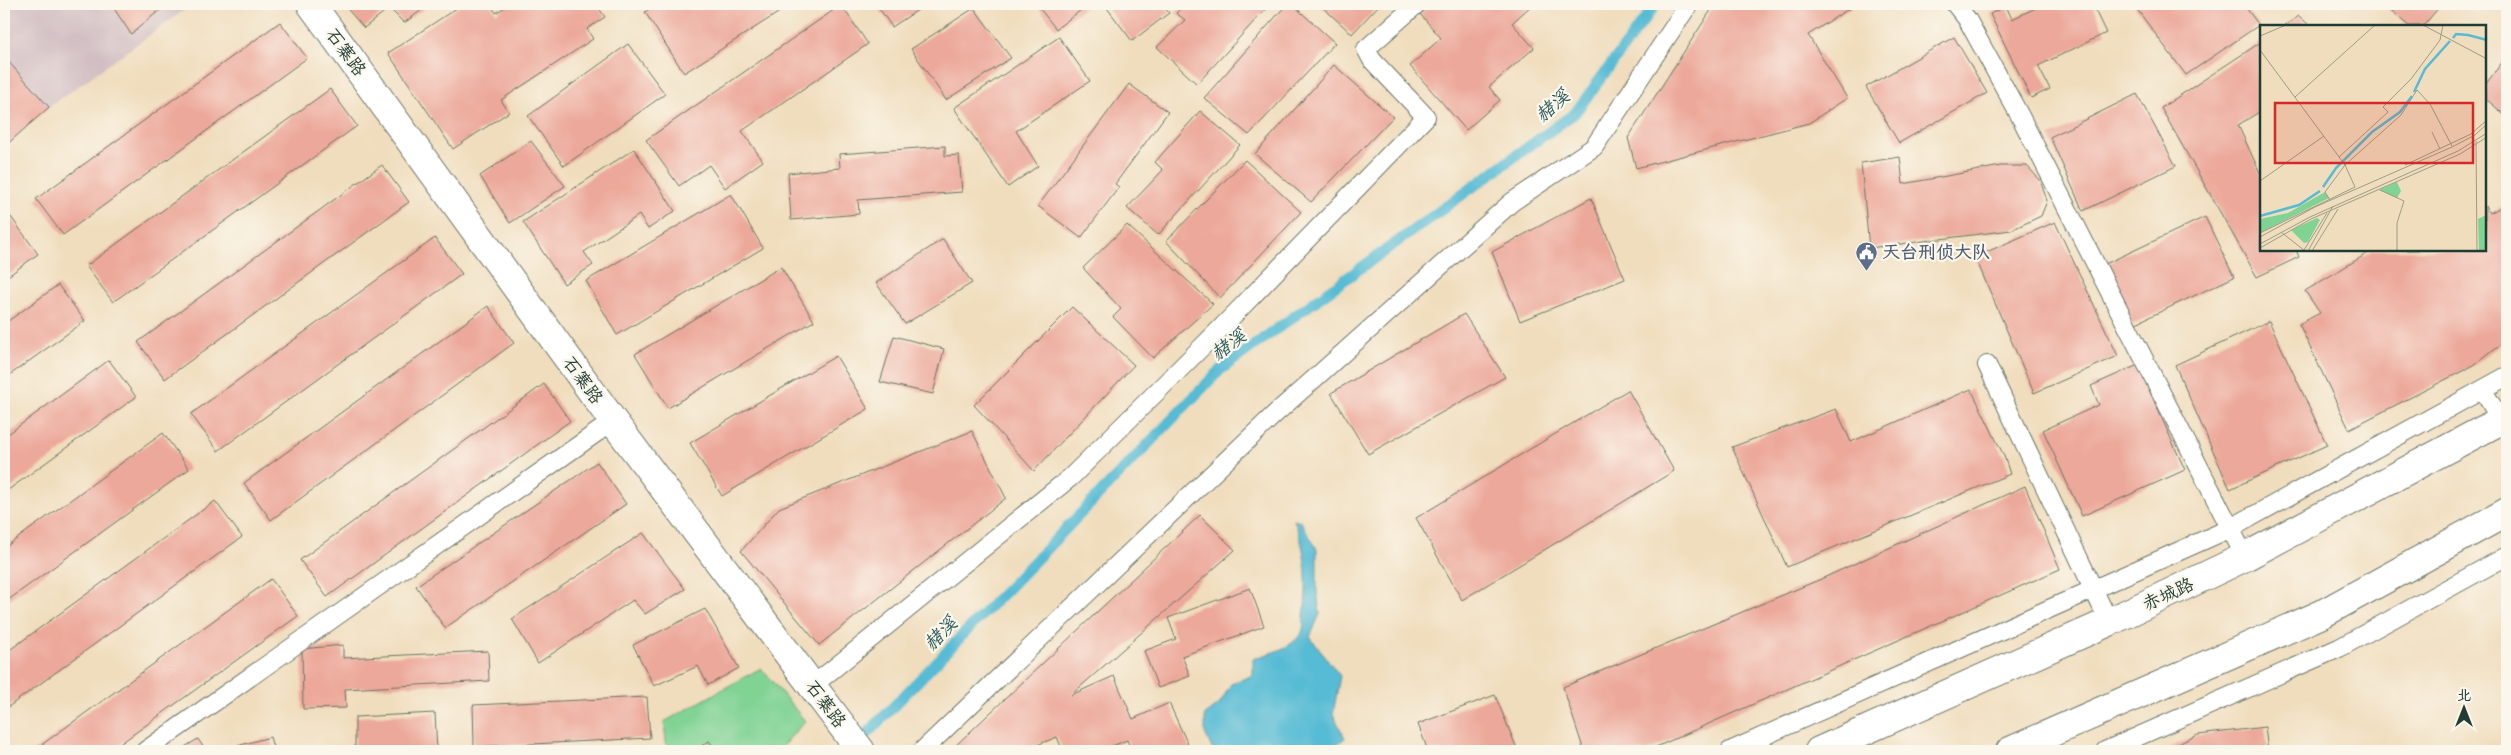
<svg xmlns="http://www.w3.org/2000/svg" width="2511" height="755" font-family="'Indie Flower','LXGW WenKai TC',sans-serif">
<rect width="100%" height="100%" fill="#fbf7ec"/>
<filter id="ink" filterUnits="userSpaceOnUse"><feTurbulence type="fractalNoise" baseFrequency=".02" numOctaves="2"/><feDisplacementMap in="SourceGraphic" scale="10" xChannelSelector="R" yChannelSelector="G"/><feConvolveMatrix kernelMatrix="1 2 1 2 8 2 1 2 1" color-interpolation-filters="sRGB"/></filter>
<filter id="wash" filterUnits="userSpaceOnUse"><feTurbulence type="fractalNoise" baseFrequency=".0096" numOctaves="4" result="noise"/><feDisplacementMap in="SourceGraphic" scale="20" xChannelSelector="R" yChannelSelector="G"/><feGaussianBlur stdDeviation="1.12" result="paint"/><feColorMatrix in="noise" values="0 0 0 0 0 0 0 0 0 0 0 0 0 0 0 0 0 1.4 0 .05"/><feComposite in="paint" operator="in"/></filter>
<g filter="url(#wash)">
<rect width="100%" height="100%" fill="#f0ddbd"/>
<!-- industrial -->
<path fill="#d2bec2" d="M4,4H193L49,107L4,147Z"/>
<!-- green -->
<path fill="#81d394" stroke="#508864" d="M761,668L805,721L778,751H667L664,722Z"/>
<!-- water -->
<path fill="#56bbd4" stroke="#3a7c84" d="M1294,520L1301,522L1317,549V591L1320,614L1310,637L1340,676L1333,714L1345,738L1328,751H1213L1205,733V715L1219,705L1231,684L1253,675V659C1269,653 1291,649 1301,634C1304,630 1304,621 1304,615C1308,581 1307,552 1294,520Z"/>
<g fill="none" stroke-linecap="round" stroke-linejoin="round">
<!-- stream -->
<path stroke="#56bbd4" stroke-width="11" d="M855,746L1220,370L1575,113L1656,4"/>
</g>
<g id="blocks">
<!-- building -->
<path fill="#eca89a" d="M111,4H167L131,34Z
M343,4H430L404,23L389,8L364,28Z
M463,4H490L496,13L509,4H596L605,17L587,29L593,39L501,100L509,112L453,149L388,53Z
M656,4H792L684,73L645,12Z
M876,4H927L892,27Z
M1036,4H1089L1056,29Z
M1104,4H1162L1169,13L1132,41Z
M1185,4H1270L1197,84L1157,47L1185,20L1176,13Z
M1287,4H1292L1335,43L1249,135L1204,98Z
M1319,4H1380L1352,34Z
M1432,4H1533L1512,23L1534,48L1489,87L1500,100L1466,130L1410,66L1441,38L1420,14Z
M1715,4H1856L1808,35L1847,98L1809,123L1636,168L1628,138Z
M2044,4H2092L2106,33L2038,66L2050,89L2031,98L1990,14L2006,6L2012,19Z
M2133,4H2243L2259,25L2186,75Z
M2382,4H2442L2423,26H2409Z
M841,5L868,44L742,131L763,161L725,188L709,165L679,186L646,140Z
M974,8L1011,58L946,100L911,49Z
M2299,16L2310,26H2284Z
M280,22L307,58L63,235L36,199Z
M1059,37L1090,81L1016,131L1038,166L1008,187L954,108Z
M1954,37L1987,93L1899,143L1866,87Z
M2261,42V111L2238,125L2261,175V250H2296L2299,257L2257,277L2161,108Z
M628,44L665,94L564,166L528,116Z
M2507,56V117L2485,98V85Z
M7,60L49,107L4,147V62Z
M1334,65L1393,117L1311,202L1255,154Z
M1129,84L1168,112L1115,184L1119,187L1081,238L1038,206Z
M330,89L357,126L113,302L86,266Z
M2137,94L2176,166L2083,211L2050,137Z
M1200,111L1240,145L1158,235L1127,208L1163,170L1155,162Z
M531,141L565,186L510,223L480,176Z
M945,146V156L959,155L962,192L858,200L859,214L791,220L788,173L840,168L839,154Z
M634,149L675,211L648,229L639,215L584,252L593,265L564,284L523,222Z
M1900,157L1903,184L2001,166H2027L2040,180L2047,201L2041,216L2011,230L1869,248L1861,163Z
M1245,160L1301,212L1220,298L1166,241Z
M382,165L409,202L165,379L138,342Z
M731,194L763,248L617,335L586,281Z
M1591,198L1625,279L1520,321L1492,252Z
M2506,204L2507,339L2474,365L2349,429L2299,324L2320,313L2305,291L2373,250H2485V206L2490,213Z
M11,217L38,254L4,279V222Z
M2205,217L2234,277L2132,325L2103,265Z
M2055,222L2118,356L2034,393L1975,257Z
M1127,225L1213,304L1153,358L1113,317L1121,309L1083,268Z
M435,238L462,274L218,451L191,414Z
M943,239L972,283L905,324L876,283Z
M781,267L814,321L668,408L635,354Z
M58,285L85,321L4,379V324Z
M488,306L514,343L271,520L244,483Z
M1072,307L1134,365L1034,471L974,405Z
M1464,314L1505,377L1368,454L1331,393Z
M2269,321L2327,445L2230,489L2175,365Z
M894,336L944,349L933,394L880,382Z
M836,356L868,409L722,496L690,443Z
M109,360L136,397L4,493V437Z
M2138,365L2185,470L2082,516L2043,430L2099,405L2091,386Z
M544,384L570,421L327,597L300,560Z
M1971,389L2004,456L2010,474L1787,567L1732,447L1836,409L1851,442Z
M1628,390L1674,471L1462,600L1416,518Z
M972,431L1006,498L819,645L741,551L779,508Z
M163,433L189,469L4,603V548Z
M597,462L626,504L445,628L416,586Z
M2025,486L2060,569L1647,751H1584L1563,687L1821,579Z
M215,501L242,537L4,710V654Z
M1200,515L1235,550L1071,695L1114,676L1133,719L1169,703L1191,751H1132L1127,740L1110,747L1112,751H1063L1057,737L1022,751H944L954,747Z
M643,533L685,589L645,614L633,600L538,663L512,619Z
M271,579L298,616L110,751H33Z
M1250,588L1264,626L1182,656L1190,676L1158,688L1144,651L1176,639L1168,618Z
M705,609L739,668L708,685L698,666L654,686L633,645Z
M343,645V658L488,651L489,681L345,689L346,708L303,709L302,649Z
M1495,695L1518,751H1428L1418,724Z
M647,697L650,738L474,747L473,705Z
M435,713L437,751H355V717Z
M2265,727L2268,751H2162L2198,735Z
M270,737L274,751L222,750Z
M198,739L206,751H178Z
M709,741L717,751H694Z"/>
</g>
</g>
<g filter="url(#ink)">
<use href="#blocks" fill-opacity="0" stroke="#687564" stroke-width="1"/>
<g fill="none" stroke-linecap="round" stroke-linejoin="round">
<defs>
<path id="service" d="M1955,4L1967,19L2020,116L2245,557
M1987,365L2109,622
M2483,390L2501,421
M812,686L1071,477L1219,330L1426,117L1372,60L1366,49L1417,4
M145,751L613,421
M922,751L1277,412L1512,202L1594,147L1689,4
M1730,751L2231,528L2507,376
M2105,751L2339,648L2507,556"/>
<path id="minor" d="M311,4L613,421L861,751"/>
<path id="primary" d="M1819,751L2109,622L2245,557L2507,417
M2010,751L2322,614L2507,512"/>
</defs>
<!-- service casing -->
<use href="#service" stroke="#687564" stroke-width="20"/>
<!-- minor casing -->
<use href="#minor" stroke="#687564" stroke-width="30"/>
<!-- primary casing -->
<use href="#primary" stroke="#687564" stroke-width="30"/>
<!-- service -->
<use href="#service" stroke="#fff" stroke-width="18"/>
<!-- minor -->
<use href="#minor" stroke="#fff" stroke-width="28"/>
<!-- primary -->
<use href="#primary" stroke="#fff" stroke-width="28"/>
</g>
</g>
<!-- icons -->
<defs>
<symbol id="civic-pin" viewBox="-11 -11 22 30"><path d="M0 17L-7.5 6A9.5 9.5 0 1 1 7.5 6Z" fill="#5c6f8a" stroke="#fbf7ec"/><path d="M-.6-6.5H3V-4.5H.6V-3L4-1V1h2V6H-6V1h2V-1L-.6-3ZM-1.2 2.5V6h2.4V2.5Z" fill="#fff"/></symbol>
</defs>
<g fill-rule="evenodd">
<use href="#civic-pin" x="1854" y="240" width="25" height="34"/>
</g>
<g text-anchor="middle" stroke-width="4.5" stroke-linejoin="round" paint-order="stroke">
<!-- street labels -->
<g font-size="18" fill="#1f3d34" stroke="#fbf7ec">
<text transform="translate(346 52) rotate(54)" y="6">石寨路</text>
<text transform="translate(583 380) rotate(54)" y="6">石寨路</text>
<text transform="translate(2168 594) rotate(-25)" y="6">赤城路</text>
<text transform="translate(826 704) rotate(53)" y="6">石寨路</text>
</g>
<!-- service labels -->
<g font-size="18" font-weight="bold" fill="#4e5e75" stroke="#fbf7ec" text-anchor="start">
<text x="1882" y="258">天台刑侦大队</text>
</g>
<!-- water labels -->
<g font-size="19" font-style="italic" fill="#2d5c5c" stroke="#fbf7ec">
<text transform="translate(1552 105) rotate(-41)" y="7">赭溪</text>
<text transform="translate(1228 344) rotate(-37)" y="7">赭溪</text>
<text transform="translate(940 633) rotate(-46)" y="7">赭溪</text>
</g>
</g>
<!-- overview -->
<g transform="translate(2260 25)">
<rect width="226" height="226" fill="#f0ddbd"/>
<path d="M137,157L141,166L137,173L119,165ZM65,167L69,173L0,208V194L28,188ZM226,190V226H219L218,194ZM57,193L60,195L48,217L44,218L31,205Z" fill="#81d394"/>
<path fill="none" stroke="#56bbd4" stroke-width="2.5" d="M193,13L196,9L208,10L227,15M154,67L165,44L190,16M63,162L76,143L112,107L140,87L152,71M0,191L39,180L60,166"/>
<path fill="none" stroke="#9c9d86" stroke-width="1" d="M163,0L227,34M0,11L26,0M0,25L85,140L95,162M35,72L115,0M172,107L180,124M216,116L217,226M79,132L128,87L123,82L151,54L180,15L183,0M145,140L211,109L227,95M0,156L64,111M120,165L144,176L137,198V226M70,175L65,167L85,140L141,90L157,65L170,79L192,121M21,207L45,226M0,208L95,162M0,212L55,182L192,122L215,110L227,99M0,219L50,192L198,126L227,108M0,223L51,194L200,129L227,112M44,225L67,188M48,226L73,181M52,226L78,184"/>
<path fill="#d62828" fill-opacity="0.15" stroke="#d62828" stroke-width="2.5" d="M15,78H213V138H15Z"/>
<rect width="226" height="226" fill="none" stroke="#1f3d34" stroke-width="2.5"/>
</g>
<!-- margin -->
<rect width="2511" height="755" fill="none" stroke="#fbf7ec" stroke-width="20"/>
<!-- north arrow -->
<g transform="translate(2464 708)" stroke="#fbf7ec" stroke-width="4" paint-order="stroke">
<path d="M0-4L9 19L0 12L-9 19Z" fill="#1f3d34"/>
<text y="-8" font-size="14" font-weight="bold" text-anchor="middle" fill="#1f3d34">北</text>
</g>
</svg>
